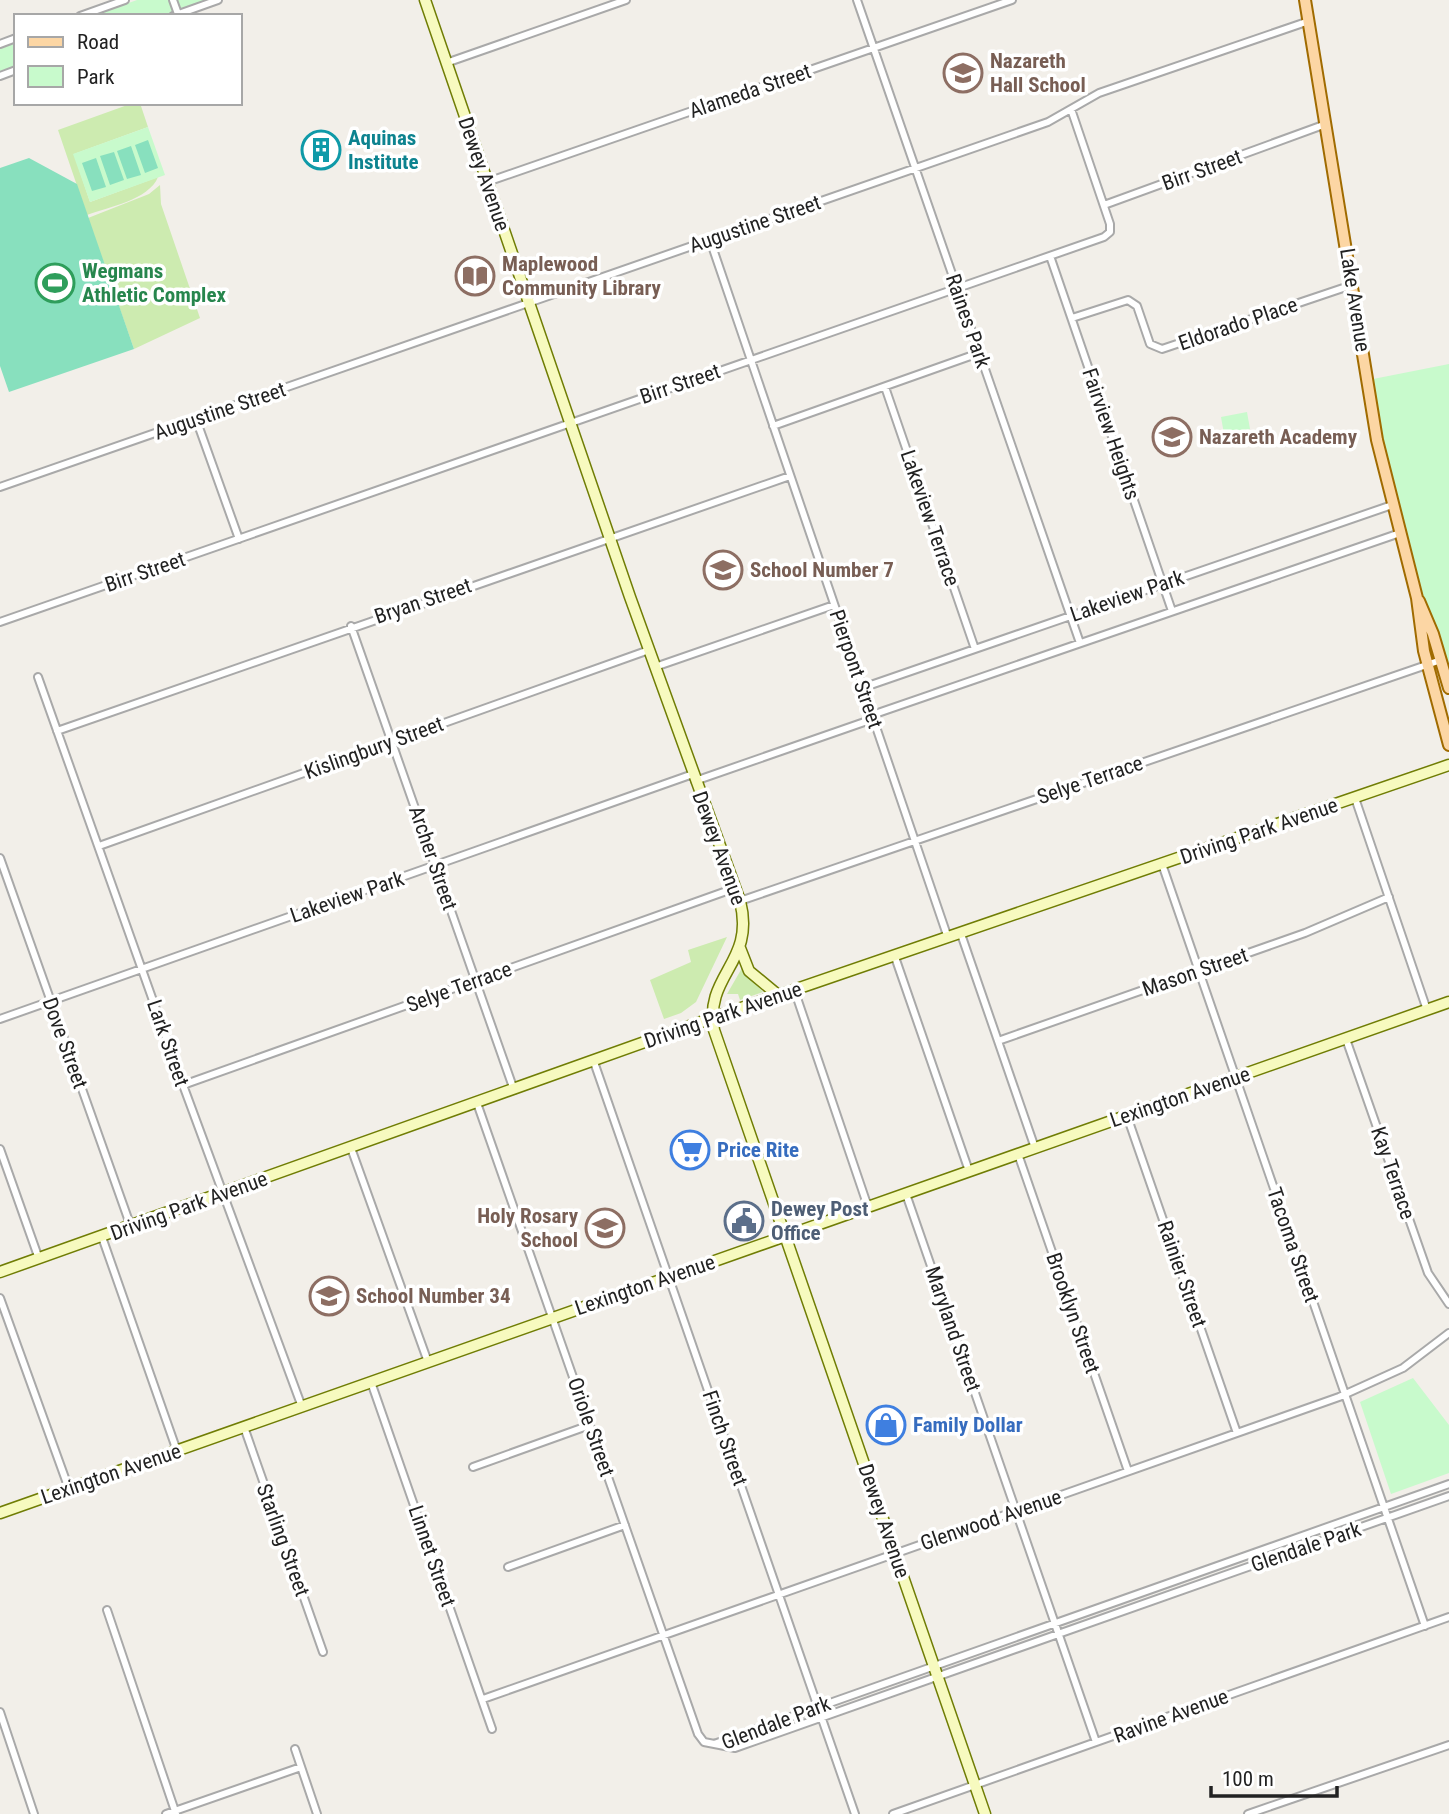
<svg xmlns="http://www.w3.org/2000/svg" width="1449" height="1814" font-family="'Roboto Condensed',sans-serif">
<rect width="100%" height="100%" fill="#f2efe9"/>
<!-- grass -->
<path fill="#cdebb0" d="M133,103H140L148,127L74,154L90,202L158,177C149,200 108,207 87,215L58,130Z
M160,185L161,204L200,318L134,349L88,218L149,194Z
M727,937L696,1002L681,1013L664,1019L650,980L691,962L688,950Z
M742,968L763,992L740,1000L738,994H727Z"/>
<!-- park -->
<path fill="#c8facc" d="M137,0H206L160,16H92Z
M16,42V66L0,71V47Z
M148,127L165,175L90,202L73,154Z
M1449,364V688L1424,612L1368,380Z
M1247,412L1250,429L1224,434L1221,417Z
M1413,1378L1449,1425V1473L1391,1494L1360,1402Z"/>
<!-- pitch -->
<path fill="#88e0be" d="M148,140L158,168L145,173L135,145Z
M131,146L141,175L127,179L117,151Z
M114,152L124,180L110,185L100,156Z
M29,158L77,184L134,349L9,392L0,366V168Z
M96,158L106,187L92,191L82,163Z"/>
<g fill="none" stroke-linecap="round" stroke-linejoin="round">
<defs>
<path id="street" d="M173,0L178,14
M857,0L1080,643
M80,16L125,0
M173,16L218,0
M0,44L16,38
M446,63L626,0
M0,76L16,70
M487,182L1012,0
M1104,205L1326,124
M710,240L948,938
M1050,256L1172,611
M1072,318L1128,300L1137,306L1150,344L1162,349L1352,285
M885,387L975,649
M196,419L239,539
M773,426L979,353
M0,487L1048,122L1099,93L1309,21
M0,622L1104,237L1110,232V224L1071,109
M351,626L514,1090
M655,667L834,605
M38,677L183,1085L302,1407
M862,688L1392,505
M872,715L1400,533
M57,731L790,476
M695,781L873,719
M1355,798L1427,1010
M99,846L649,650
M0,858L131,1227
M1162,864L1425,1626
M740,901L1441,660
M961,934L1035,1148
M895,957L969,1171
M794,989L868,1207
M0,1019L693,774
M1346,1039L1428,1273L1449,1304
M998,1041L1305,933L1389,897
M594,1062L855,1814
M183,1085L735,888
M477,1103L698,1734L704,1742L735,1748L1449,1496
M1127,1116L1237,1433
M351,1148L428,1362
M0,1149L39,1259
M1018,1154L1128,1471
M906,1194L1096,1742
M102,1237L177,1451
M0,1298L69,1489
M371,1382L492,1729
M244,1427L323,1652
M473,1467L590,1425
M508,1567L625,1525
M107,1610L176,1814
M483,1699L1339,1397L1403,1368L1449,1333
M0,1712L34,1814
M714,1744L1449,1484
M295,1749L317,1814
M166,1814L301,1767
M893,1814L1449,1617
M1248,1814L1449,1745"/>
<path id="secondary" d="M425,0L630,597L740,901C756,963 704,974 714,1030L985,1814
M740,948L749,971L778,995
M0,1272L712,1018L1449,765
M0,1513L1449,1002"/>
<path id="primary" d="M1305,0L1377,440L1417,598L1424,651L1449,745
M1419,601L1433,634L1449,688"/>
</defs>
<!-- street casing -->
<use href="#street" stroke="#a9a9a9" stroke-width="10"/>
<!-- secondary casing -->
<use href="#secondary" stroke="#707d05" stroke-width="13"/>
<!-- primary casing -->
<use href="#primary" stroke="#a06b00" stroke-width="14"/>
<!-- street -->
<use href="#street" stroke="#fff" stroke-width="6"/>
<!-- secondary -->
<use href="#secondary" stroke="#f7fabf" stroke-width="10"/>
<!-- primary -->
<use href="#primary" stroke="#fcd6a4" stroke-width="10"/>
</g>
<!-- icons -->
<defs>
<symbol id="school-ring" viewBox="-11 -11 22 22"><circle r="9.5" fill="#fff" stroke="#8d6e63" stroke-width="1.5"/><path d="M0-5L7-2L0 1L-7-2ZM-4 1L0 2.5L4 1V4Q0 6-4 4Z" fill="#8d6e63"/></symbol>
<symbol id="building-ring" viewBox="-11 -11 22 22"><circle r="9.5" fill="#fff" stroke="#0f9aa8" stroke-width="1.5"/><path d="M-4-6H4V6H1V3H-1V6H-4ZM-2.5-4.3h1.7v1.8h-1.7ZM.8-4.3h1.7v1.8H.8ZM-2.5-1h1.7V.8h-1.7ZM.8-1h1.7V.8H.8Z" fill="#0f9aa8"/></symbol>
<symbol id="library-ring" viewBox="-11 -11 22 22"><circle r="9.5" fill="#fff" stroke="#8d6e63" stroke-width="1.5"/><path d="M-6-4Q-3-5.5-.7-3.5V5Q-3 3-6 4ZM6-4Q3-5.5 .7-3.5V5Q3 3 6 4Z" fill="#8d6e63"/></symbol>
<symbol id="stadium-ring" viewBox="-11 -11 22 22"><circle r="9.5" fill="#fff" stroke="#2e9e5b" stroke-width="1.5"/><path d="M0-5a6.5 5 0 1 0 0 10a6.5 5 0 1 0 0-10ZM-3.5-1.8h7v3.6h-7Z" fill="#2e9e5b"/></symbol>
<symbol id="supermarket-ring" viewBox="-11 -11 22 22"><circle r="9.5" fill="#fff" stroke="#3f7fe0" stroke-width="1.5"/><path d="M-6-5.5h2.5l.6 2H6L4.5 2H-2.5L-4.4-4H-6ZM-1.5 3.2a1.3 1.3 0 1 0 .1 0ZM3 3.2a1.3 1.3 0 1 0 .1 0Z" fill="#3f7fe0"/></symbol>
<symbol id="civic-ring" viewBox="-11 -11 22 22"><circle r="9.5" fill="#fff" stroke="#5c6f8a" stroke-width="1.5"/><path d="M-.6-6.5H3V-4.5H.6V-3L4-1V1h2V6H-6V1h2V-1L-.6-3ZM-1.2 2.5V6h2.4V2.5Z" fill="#5c6f8a"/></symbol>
<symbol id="shop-ring" viewBox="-11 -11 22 22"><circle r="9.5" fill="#fff" stroke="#3f7fe0" stroke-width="1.5"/><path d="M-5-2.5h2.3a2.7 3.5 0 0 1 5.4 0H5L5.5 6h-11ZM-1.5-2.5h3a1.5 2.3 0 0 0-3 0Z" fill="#3f7fe0"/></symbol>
</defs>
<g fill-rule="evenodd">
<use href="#school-ring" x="941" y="51" width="44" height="44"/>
<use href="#building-ring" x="299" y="128" width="44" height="44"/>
<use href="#library-ring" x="453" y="254" width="44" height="44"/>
<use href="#stadium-ring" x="33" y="261" width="44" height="44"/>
<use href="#school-ring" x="1150" y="415" width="44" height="44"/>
<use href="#school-ring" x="701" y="548" width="44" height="44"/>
<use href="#supermarket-ring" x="668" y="1128" width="44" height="44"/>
<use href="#civic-ring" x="722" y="1199" width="44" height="44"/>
<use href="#school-ring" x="583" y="1206" width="44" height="44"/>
<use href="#school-ring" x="307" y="1274" width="44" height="44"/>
<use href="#shop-ring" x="864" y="1403" width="44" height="44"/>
</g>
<g text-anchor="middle" stroke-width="7" stroke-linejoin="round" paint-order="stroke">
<!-- education labels -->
<g font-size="21" font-weight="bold" fill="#785e54" stroke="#fff" text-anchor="start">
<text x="990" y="68">Nazareth<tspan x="990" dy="24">Hall School</tspan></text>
<text x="502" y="271">Maplewood<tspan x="502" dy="24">Community Library</tspan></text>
<text x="1199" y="444">Nazareth Academy</text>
<text x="750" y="577">School Number 7</text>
<text x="578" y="1223" text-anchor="end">Holy Rosary<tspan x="578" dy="24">School</tspan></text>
<text x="356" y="1303">School Number 34</text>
</g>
<!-- street labels -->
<g font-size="21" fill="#222" stroke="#fff">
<text transform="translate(750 91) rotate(-19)" y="7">Alameda Street</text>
<text transform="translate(1202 170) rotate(-20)" y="7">Birr Street</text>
<text transform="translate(484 174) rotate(71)" y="7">Dewey Avenue</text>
<text transform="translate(755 224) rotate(-19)" y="7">Augustine Street</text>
<text transform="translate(1355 300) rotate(81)" y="7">Lake Avenue</text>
<text transform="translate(968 321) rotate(71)" y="7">Raines Park</text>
<text transform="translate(1238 324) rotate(-19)" y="7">Eldorado Place</text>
<text transform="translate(680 384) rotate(-19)" y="7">Birr Street</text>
<text transform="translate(220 411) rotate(-19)" y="7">Augustine Street</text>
<text transform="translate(1111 434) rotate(71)" y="7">Fairview Heights</text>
<text transform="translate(930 518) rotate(71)" y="7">Lakeview Terrace</text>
<text transform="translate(145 572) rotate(-19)" y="7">Birr Street</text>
<text transform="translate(1127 596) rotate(-19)" y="7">Lakeview Park</text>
<text transform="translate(423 601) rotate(-19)" y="7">Bryan Street</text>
<text transform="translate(856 669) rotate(71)" y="7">Pierpont Street</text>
<text transform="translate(374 748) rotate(-20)" y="7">Kislingbury Street</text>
<text transform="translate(1090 780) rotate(-19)" y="7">Selye Terrace</text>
<text transform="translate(1259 831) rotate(-19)" y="7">Driving Park Avenue</text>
<text transform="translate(719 848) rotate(70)" y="7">Dewey Avenue</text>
<text transform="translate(433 858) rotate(71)" y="7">Archer Street</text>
<text transform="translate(347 897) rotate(-19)" y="7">Lakeview Park</text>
<text transform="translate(1195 972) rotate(-19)" y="7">Mason Street</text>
<text transform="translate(459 987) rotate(-20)" y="7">Selye Terrace</text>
<text transform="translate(723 1015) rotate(-19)" y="7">Driving Park Avenue</text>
<text transform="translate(65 1043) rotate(70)" y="7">Dove Street</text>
<text transform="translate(168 1043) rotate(71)" y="7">Lark Street</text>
<text transform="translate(1180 1097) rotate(-19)" y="7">Lexington Avenue</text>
<text transform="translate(1393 1173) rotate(71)" y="7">Kay Terrace</text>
<text transform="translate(189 1206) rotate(-20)" y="7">Driving Park Avenue</text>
<text transform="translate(1293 1245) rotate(71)" y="7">Tacoma Street</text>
<text transform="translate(1182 1274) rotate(71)" y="7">Rainier Street</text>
<text transform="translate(645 1285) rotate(-19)" y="7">Lexington Avenue</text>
<text transform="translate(1073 1313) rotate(71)" y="7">Brooklyn Street</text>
<text transform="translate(953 1329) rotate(71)" y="7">Maryland Street</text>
<text transform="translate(591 1427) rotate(71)" y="7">Oriole Street</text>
<text transform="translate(725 1438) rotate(71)" y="7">Finch Street</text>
<text transform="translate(111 1474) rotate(-19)" y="7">Lexington Avenue</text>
<text transform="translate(991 1520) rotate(-19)" y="7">Glenwood Avenue</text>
<text transform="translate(884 1521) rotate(71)" y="7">Dewey Avenue</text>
<text transform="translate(283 1540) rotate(70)" y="7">Starling Street</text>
<text transform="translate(1306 1547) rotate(-19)" y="7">Glendale Park</text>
<text transform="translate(432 1556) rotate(71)" y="7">Linnet Street</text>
<text transform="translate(1171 1716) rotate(-20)" y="7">Ravine Avenue</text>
<text transform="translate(776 1723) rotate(-21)" y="7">Glendale Park</text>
</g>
<!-- culture labels -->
<g font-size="21" font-weight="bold" fill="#0d838f" stroke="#fff" text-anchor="start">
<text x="348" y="145">Aquinas<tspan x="348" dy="24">Institute</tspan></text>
</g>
<!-- leisure labels -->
<g font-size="21" font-weight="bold" fill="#27864d" stroke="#fff" text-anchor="start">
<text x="82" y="278">Wegmans<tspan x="82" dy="24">Athletic Complex</tspan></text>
</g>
<!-- shop labels -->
<g font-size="21" font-weight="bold" fill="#366cbe" stroke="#fff" text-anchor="start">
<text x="717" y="1157">Price Rite</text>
<text x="913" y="1432">Family Dollar</text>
</g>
<!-- service labels -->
<g font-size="21" font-weight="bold" fill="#4e5e75" stroke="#fff" text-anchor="start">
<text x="771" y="1216">Dewey Post<tspan x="771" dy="24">Office</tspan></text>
</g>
</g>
<!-- legend -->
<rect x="14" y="14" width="228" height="91" fill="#ffffff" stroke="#a7a7a7" stroke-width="2"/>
<rect x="28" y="37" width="35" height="10" fill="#fcd6a4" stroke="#a7a7a7" stroke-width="2"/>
<text x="77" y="49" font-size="21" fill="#222222">Road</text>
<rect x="28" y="66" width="35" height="21" fill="#c8facc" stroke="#a7a7a7" stroke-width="2"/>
<text x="77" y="84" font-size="21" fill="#222222">Park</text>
<!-- scale -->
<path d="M1211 1786v10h126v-10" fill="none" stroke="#222222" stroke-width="3.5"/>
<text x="1222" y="1786" font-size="21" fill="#222222" stroke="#ffffff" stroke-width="5" paint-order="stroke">100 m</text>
</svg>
